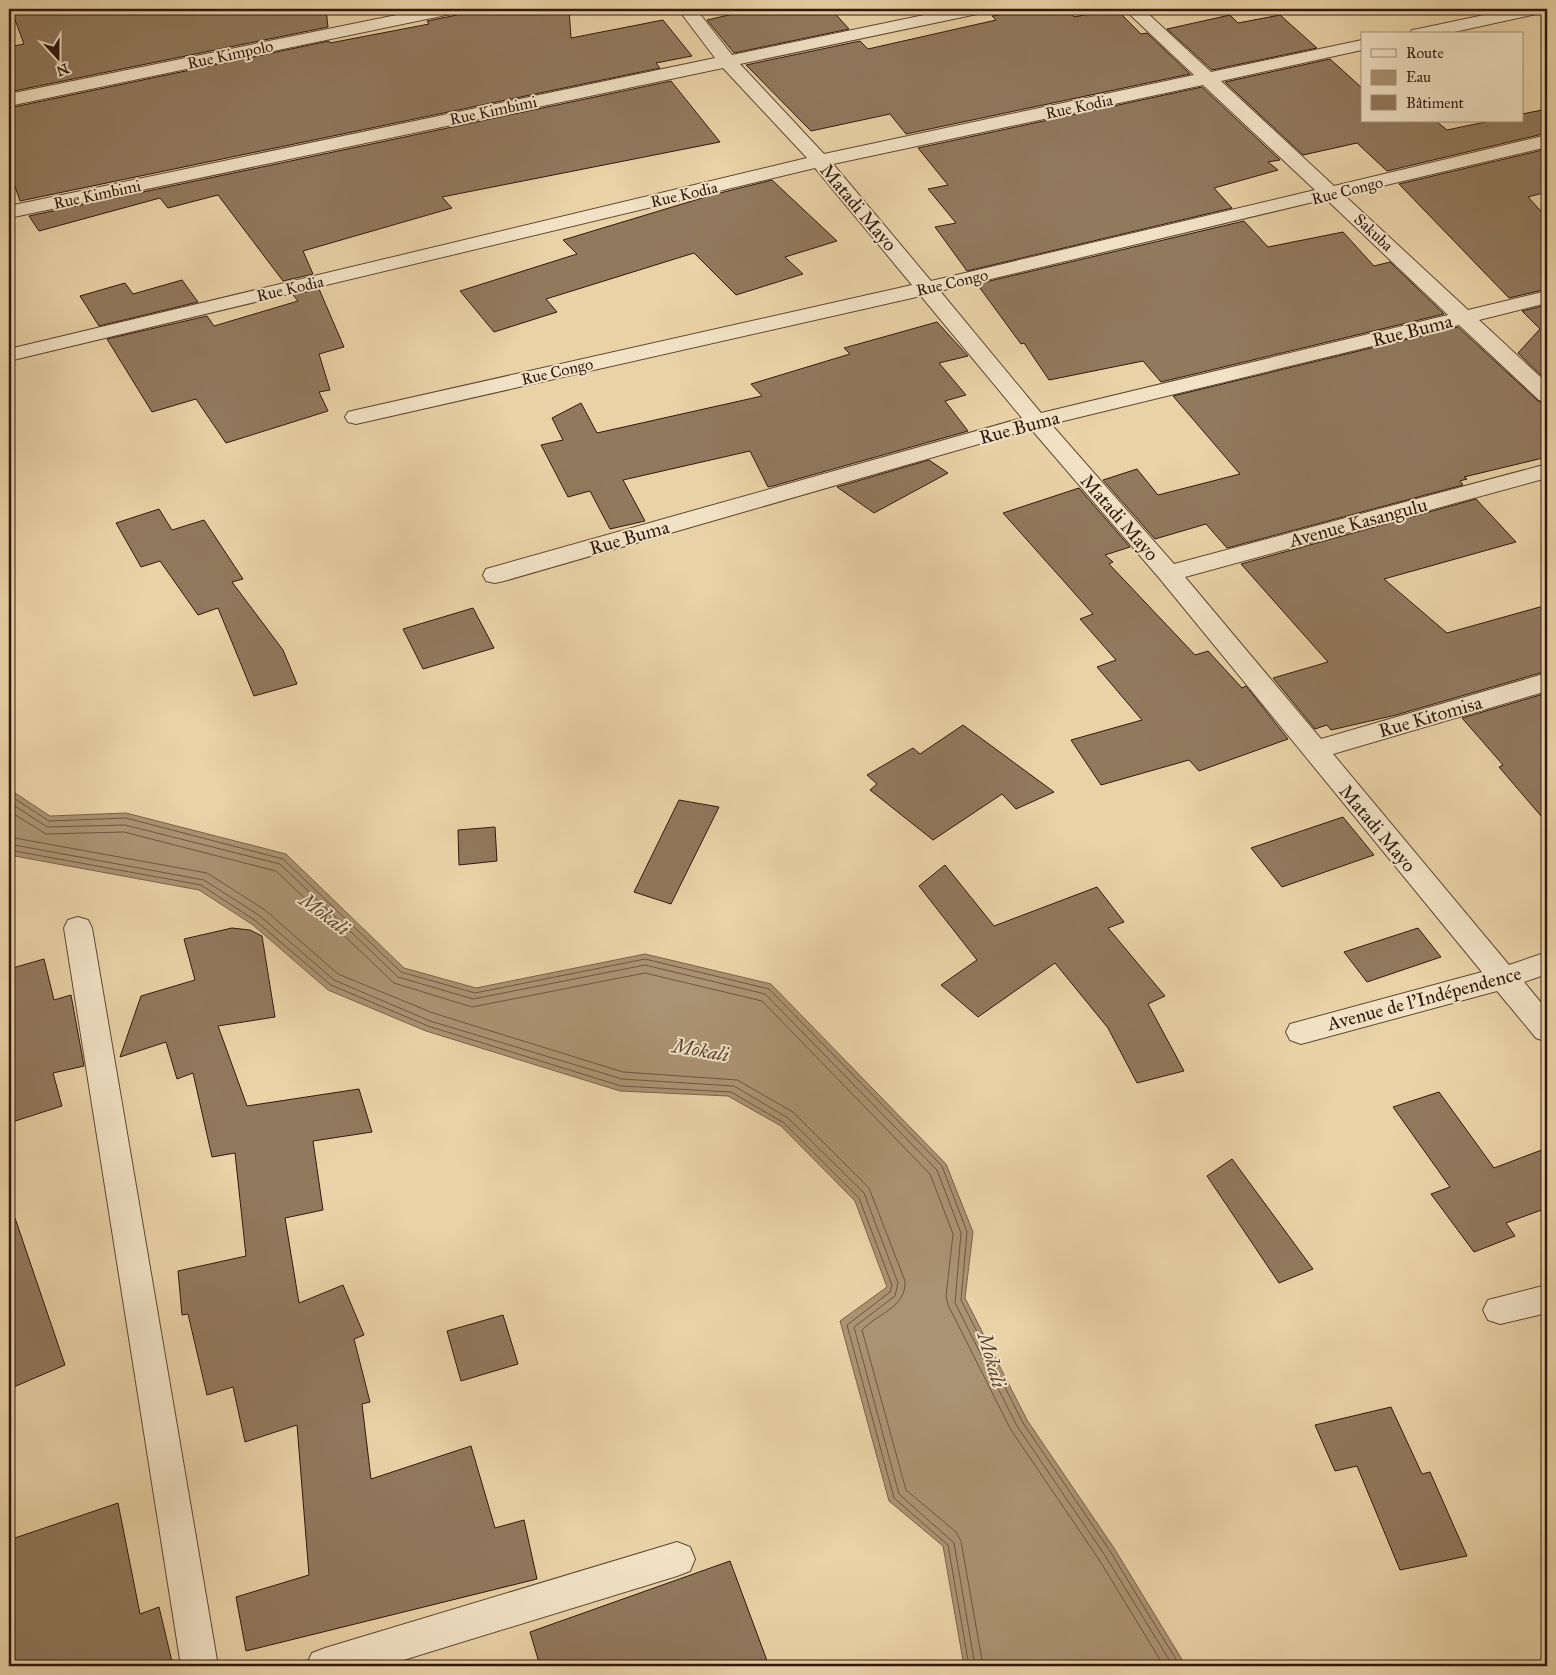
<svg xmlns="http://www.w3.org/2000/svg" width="1556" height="1675" font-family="'IM FELL Great Primer',serif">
<rect width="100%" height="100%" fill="#e9d2a6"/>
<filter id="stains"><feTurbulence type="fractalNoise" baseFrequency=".004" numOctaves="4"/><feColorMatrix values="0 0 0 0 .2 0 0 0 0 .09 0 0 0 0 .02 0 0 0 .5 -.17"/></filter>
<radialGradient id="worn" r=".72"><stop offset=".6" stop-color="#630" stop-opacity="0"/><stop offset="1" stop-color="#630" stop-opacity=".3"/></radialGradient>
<!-- water -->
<path fill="#aa9372" stroke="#7a624a" d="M9,789L50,816L126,813L286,854L404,968L476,988L645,954L771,984L946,1164L973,1232L965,1298L1027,1420L1114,1548L1186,1666H964L943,1546L889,1501L840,1321L887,1287L855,1201L781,1126L728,1096L620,1091L426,1031L328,990L253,925L199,890L9,855Z"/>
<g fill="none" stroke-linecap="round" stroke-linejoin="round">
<!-- shore -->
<path stroke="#6e5640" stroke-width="1" d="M9,795L49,821L126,818L283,859L401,972L475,993L645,959L769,989L942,1166L967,1232L961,1300L1023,1423L1110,1551L1180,1666
M9,802L47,827L125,825L280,864L398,977L473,999L645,965L765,994L937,1170L961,1233L955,1303L1017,1426L1104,1554L1173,1666
M9,811L46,834L124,832L276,871L394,983L472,1007L645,973L762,1001L930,1174L953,1234L946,1296L948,1305L1011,1430L1098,1558L1164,1666
M9,837L207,873L265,910L338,974L433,1013L623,1072L737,1080L793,1112L869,1188L905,1281C906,1308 878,1313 862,1330L906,1490L956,1532L961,1541L983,1666
M9,844L204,880L260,916L334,980L430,1021L622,1079L734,1086L788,1118L864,1193L898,1283L895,1296L854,1327L899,1494L954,1543L975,1666
M9,850L201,885L256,921L331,985L428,1026L621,1086L731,1092L784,1123L859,1198L892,1285L890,1292L847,1325L894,1498L948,1545L969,1666"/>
</g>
<!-- building -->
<path fill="#91795d" stroke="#31190e" d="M11,9H326L328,27L9,92V47L24,44Z
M462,9H569L571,38L663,20L692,56L656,63L660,68L20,201L9,169V108L329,41L330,43L429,24L427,21L457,15Z
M755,9H831L849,29L734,53L707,20Z
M1033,9H1067L1074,17L1116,9L1141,34L1147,33L1190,74L906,134L890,114L811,131L746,65L860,41L868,49L996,20L992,16Z
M1230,15L1238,23L1280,15L1317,48L1212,70L1167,29Z
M1330,59L1362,88V121H1436L1447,130L1490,121H1522V114L1547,109V133L1387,171L1357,143L1303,155L1225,82Z
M671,81L720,142L442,197L452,208L303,251L313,274L283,281L218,195L168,208L160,198L39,231L29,216Z
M1202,87L1280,160L1268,162L1278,170L1214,188L1232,208L967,271L935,227L956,223L928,189L948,185L918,148Z
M1547,149V192L1528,197L1547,218V289L1509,298L1399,184Z
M772,180L837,241L785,257L803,274L736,295L694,253L546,299L557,312L494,332L460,291L577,254L563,240L712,195Z
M1244,221L1268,247L1343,232L1374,266L1390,262L1444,314L1161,382L1143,361L1049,380L1024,343L1021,344L977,284Z
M182,280L198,302L99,326L80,296L125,283L133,294Z
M319,289L344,347L319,354L330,390L319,392L328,411L226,443L196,399L152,412L107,339L207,316L214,326L298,301L293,295Z
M1547,305V381L1518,353L1540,329L1522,311Z
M937,322L968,356L939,363L966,395L945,401L968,431L773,486L768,487L750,451L623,480L645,521L610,529L590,491L568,497L541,445L563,440L552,418L581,403L597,433L762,396L751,384L850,354L844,348Z
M1458,327L1538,401L1547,404V457L1464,477L1467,479L1460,481L1463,485L1227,548L1206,524L1155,539L1103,480L1137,469L1158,495L1240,474L1173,396Z
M929,460L948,473L874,513L837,487Z
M1079,488L1130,547L1105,555L1113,562L1109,564L1195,655L1208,651L1242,688L1246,686L1288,739L1199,771L1189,760L1101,785L1071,740L1142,720L1097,667L1116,660L1080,619L1093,614L1003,513Z
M1476,499L1516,542L1384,579L1447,633L1547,605V671L1396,715L1331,730L1327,725L1315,729L1273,678L1328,662L1241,564Z
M159,509L172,530L204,520L243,579L232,582L283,650L297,684L254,696L218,608L198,615L160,561L141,567L116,523Z
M473,608L494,648L423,669L403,629Z
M1547,693V823L1499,767L1503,765L1462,718Z
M963,725L1054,792L1016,809L1002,794L933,840L870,790L877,784L867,775L913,748L920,754Z
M679,800L719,807L671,904L634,892Z
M1343,817L1374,855L1282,887L1251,848Z
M495,827L497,861L459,865L458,830Z
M945,865L994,926L1097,887L1124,922L1108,928L1165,996L1148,1004L1184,1071L1137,1083L1108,1028L1055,963L978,1017L941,985L977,960L919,886Z
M232,928L250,930L262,936L275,1017L218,1026L247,1106L359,1089L372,1132L313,1141L323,1210L285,1218L299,1303L343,1285L364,1335L354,1339L370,1402L362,1404L371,1479L471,1446L495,1528L524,1520L537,1579L246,1651L236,1597L309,1575L297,1425L245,1442L233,1387L207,1395L188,1314L182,1315L178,1271L246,1256L235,1153L212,1157L193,1073L177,1079L166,1042L120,1057L141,996L195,980L184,939Z
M1418,928L1441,957L1367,982L1344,952Z
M44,959L54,1000L71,995L84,1066L53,1073L62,1106L9,1123V969Z
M1439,1092L1494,1168L1547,1148V1208L1506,1223L1515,1236L1474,1252L1431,1194L1450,1187L1393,1107Z
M1232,1159L1313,1269L1279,1283L1207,1176Z
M15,1218L65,1365L9,1389V1219Z
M503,1315L518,1364L461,1381L447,1331Z
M1391,1407L1422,1474L1430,1472L1467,1556L1400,1570L1357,1466L1335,1471L1315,1425Z
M118,1503L140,1614L159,1607L173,1666H9V1540Z
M730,1561L769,1666H540L530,1632Z"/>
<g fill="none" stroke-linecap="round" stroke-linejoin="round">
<defs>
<path id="minor" d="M426,9H460L457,13L451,14L9,106V94Z
M678,9H696L732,55L953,9H986L983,13L977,14L740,64L824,154L1194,75L1124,9H1143L1211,72L1362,40V50L1221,81L1334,186L1547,135V147L1344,195L1468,310L1547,291V303L1479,320L1547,383V402L1539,400L1459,325L1051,424L1174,564L1547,464V478L1185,577L1321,739L1547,673V691L1333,754L1509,965L1547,952V974L1524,982L1547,1010V1042L1536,1038L1497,991L1301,1044L1290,1040L1286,1032L1290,1024L1482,972L1160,579L1031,429L504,581L495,583L486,581L483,575L486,569L1022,418L921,296L356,424L348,422L345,417L348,412L356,410L912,285L815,168L9,361V349L807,158L723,68L9,218V206L715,58ZM1203,85L1315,190L931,281L833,164ZM1326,199L1448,315L1041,413L940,291Z
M1512,9H1545L1542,13L1536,14L1445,34H1409L1412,30L1418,29Z
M78,917L88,920L92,928L218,1666H181L64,928L68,920Z
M1547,1285V1313L1500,1324L1488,1320L1483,1310L1488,1300Z
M677,1542L690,1547L695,1559L690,1571L677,1576L384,1666H306L312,1653L325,1648Z"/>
</defs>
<!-- minor casing -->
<use href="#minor" stroke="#5f4734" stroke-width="2"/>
<!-- minor -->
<use href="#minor" fill="#f1e2c5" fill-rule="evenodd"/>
</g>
<g text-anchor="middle" stroke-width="4" stroke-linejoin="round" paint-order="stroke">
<!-- far-street labels -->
<g font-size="16" fill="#31190e" stroke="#f1e2c5">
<text transform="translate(230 54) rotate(-12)" y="6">Rue Kimpolo</text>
<text transform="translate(1079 106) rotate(-12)" y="6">Rue Kodia</text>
<text transform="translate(493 110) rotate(-12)" y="6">Rue Kimbimi</text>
<text transform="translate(1347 190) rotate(-14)" y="6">Rue Congo</text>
<text transform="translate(97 194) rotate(-12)" y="6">Rue Kimbimi</text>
<text transform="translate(684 194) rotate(-13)" y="6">Rue Kodia</text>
<text transform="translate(1374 232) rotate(43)" y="6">Sakuba</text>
<text transform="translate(952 282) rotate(-13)" y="6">Rue Congo</text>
<text transform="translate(290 288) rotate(-13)" y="6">Rue Kodia</text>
<text transform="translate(557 371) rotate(-13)" y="6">Rue Congo</text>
</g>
<!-- street labels -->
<g font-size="19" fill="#31190e" stroke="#f1e2c5">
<text transform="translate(859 207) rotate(50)" y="7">Matadi Mayo</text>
<text transform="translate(1412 330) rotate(-14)" y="7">Rue Buma</text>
<text transform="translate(1019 427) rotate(-15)" y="7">Rue Buma</text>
<text transform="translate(1120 517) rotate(49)" y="7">Matadi Mayo</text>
<text transform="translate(1358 522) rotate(-15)" y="7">Avenue Kasangulu</text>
<text transform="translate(629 537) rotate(-16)" y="7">Rue Buma</text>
<text transform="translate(1430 716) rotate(-16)" y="7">Rue Kitomisa</text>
<text transform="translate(1378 828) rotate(50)" y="7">Matadi Mayo</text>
<text transform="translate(1424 998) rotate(-15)" y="7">Avenue de l'Indépendence</text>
</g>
<!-- water labels -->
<g font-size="20" font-style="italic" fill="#5b4431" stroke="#f1e2c5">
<text transform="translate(325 914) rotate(37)" y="7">Mokali</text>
<text transform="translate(701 1050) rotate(10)" y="7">Mokali</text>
<text transform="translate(992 1360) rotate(74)" y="7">Mokali</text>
</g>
</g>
<!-- margin -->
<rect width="1556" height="1675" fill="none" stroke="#e9d2a6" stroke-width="30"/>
<rect x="10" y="10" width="1536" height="1655" fill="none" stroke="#31190e" stroke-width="2.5"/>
<rect x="15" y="15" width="1526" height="1645" fill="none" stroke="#31190e"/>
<!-- legend -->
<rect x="1361" y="32" width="162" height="90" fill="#f1e2c5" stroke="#a4927c"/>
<rect x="1371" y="49" width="25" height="8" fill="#f1e2c5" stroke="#a4927c"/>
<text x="1406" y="58" font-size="15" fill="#31190e">Route</text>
<rect x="1371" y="70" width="25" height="15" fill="#aa9372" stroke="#a4927c"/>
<text x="1406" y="82" font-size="15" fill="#31190e">Eau</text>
<rect x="1371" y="95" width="25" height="15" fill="#91795d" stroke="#a4927c"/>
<text x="1406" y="108" font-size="15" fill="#31190e">Bâtiment</text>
<!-- north arrow -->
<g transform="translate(58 58) rotate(159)" stroke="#f1e2c5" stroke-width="4" paint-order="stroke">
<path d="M0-4L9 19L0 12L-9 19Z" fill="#31190e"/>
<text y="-8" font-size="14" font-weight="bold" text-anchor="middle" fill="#31190e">N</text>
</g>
<rect width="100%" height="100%" filter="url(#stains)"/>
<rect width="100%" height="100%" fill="url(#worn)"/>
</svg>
